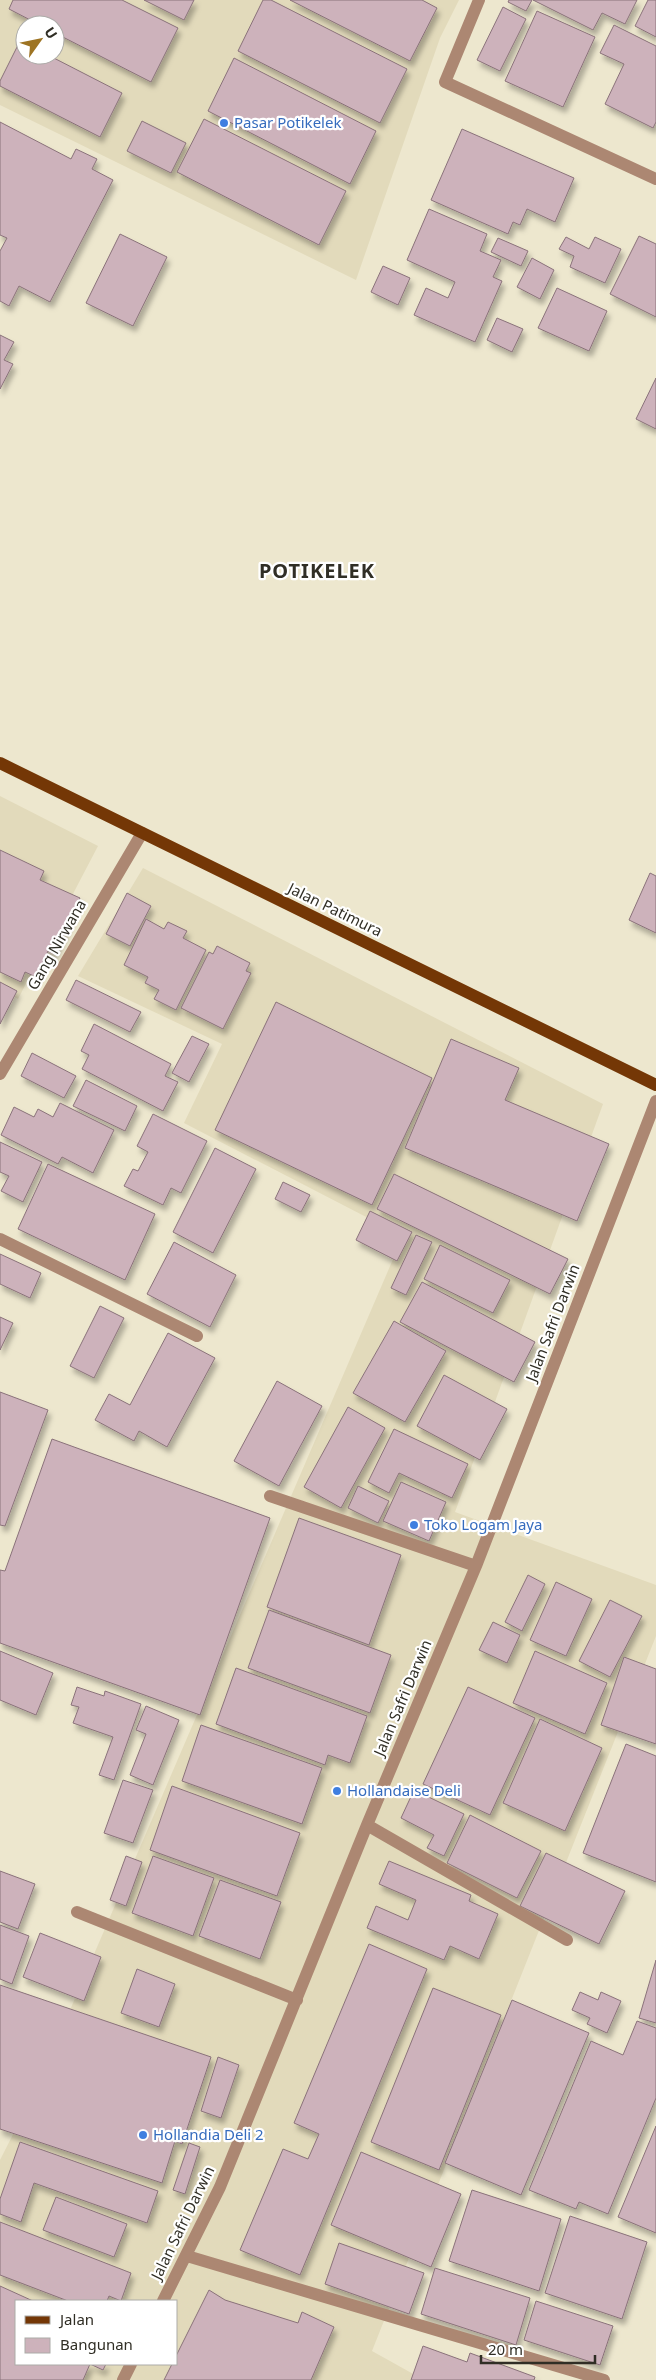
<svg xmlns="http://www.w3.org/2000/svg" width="656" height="2380" font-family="'Noto Sans',sans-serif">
<defs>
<filter id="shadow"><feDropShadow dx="3" dy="5.5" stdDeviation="2.5" flood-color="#0004"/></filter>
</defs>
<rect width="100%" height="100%" fill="#ede7ce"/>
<!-- built -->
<path fill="#e2dabb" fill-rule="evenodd" d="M0,0H459L440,38L356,280L0,105ZM25,25H55V55H25Z
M0,796L98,846L18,999L0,989Z
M143,868L603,1104L455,1512L656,1585V1636L372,2351L424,2380H0V2160L36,2089L403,1236L184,1123L222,1044L78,976ZM16,2301H176V2364H16Z"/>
<!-- building -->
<path fill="#cdb2bb" stroke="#8a727a" filter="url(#shadow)" d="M13,0H122L178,28L151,82L55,33V25H40L9,9Z
M144,0H194L184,20Z
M263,0H271L407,69L380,123L238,51Z
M290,0H422L437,8L410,61Z
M509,0H532L526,11L508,2Z
M533,0H637L625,24L602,13L593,30Z
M648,0H656V37L635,26Z
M503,7L526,19L500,71L477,60Z
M537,11L595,37L563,107L505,81Z
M614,25L656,46V122L653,128L605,104L624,64L600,53Z
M20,41L25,43V55H48L122,93L100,137L0,86V81Z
M234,58L376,131L350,184L208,111Z
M204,119L346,191L319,245L177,172Z
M142,121L186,143L171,173L127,151Z
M0,122L71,159L76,149L97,159L92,169L113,180L50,302L19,286L9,306L0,301V251L7,238L0,235Z
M462,129L574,178L555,222L527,209L520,225L513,222L508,234L431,200Z
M429,209L487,234L480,251L501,260L493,277L502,281L475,342L414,315L426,288L448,298L455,282L407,260Z
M120,234L167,257L133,326L86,303Z
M639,236L656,244V317L610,294Z
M566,237L589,249L595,237L621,249L605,283L570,267L574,256L559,249Z
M498,238L528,251L521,266L491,252Z
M532,258L554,270L540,299L517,287Z
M383,266L410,278L398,305L371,292Z
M557,288L607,311L589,351L538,328Z
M497,318L523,329L512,352L487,340Z
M0,335L14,342L4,360L13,364L0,389Z
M656,378V429L636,419Z
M0,850L44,871L40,880L80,898L54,954L48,951L36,977L25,972L21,982L0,972Z
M650,873L656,876V933L629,920Z
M127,893L151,906L130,946L106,934Z
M146,919L164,929L168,922L187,931L183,938L206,950L176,1010L154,999L159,990L145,983L148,977L124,965Z
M217,946L250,963L246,971L251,973L223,1029L181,1008L209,952L213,954Z
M76,980L141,1012L130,1032L66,1000Z
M0,982L17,991L0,1024Z
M276,1002L432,1078L372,1205L215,1130Z
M94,1024L171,1064L165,1076L178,1082L163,1111L82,1069L89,1055L81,1051Z
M192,1036L209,1044L189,1082L172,1073Z
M451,1039L519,1068L505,1100L609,1144L577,1221L405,1148Z
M32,1053L76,1076L64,1098L21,1076Z
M86,1080L137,1106L125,1131L73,1106Z
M60,1103L114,1130L93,1173L62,1157L58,1164L1,1135L14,1107L34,1117L38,1109L53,1117Z
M153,1114L207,1141L181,1193L171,1188L163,1205L124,1186L133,1169L138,1171L148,1152L137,1146Z
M0,1142L42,1162L23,1202L1,1191L9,1176L0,1172Z
M215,1148L256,1169L213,1253L173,1232Z
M48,1164L155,1214L125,1280L18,1229Z
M394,1174L568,1259L550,1294L377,1209Z
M283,1182L310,1195L301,1212L275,1199Z
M370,1211L412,1232L397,1261L356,1240Z
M416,1235L432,1242L406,1295L391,1288Z
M174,1242L236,1275L210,1327L147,1294Z
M440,1245L510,1280L493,1313L424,1279Z
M0,1254L41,1273L30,1298L0,1284Z
M422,1282L535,1342L514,1382L400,1322Z
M100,1306L124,1318L94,1378L70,1366Z
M0,1317L13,1323L0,1350Z
M394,1321L446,1351L405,1422L353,1393Z
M168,1333L215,1358L167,1447L139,1431L134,1441L95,1420L109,1394L130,1405Z
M444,1375L507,1409L480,1460L417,1426Z
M277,1381L322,1406L279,1486L234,1461Z
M0,1392L48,1410L5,1526L0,1525Z
M348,1407L385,1428L341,1508L304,1487Z
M394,1429L468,1464L452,1498L399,1473L389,1493L368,1482Z
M52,1439L270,1518L200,1715L0,1643V1570L5,1571Z
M401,1482L446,1502L429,1541L383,1521Z
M358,1486L389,1501L378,1523L348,1508Z
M299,1518L401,1555L369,1645L267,1607Z
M528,1575L545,1584L522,1631L505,1622Z
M556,1582L592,1599L566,1656L530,1640Z
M610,1600L642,1616L610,1677L579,1661Z
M269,1610L391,1655L370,1713L248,1668Z
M493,1622L520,1635L507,1663L479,1650Z
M0,1651L53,1673L36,1715L0,1700Z
M535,1651L607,1683L585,1734L513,1703Z
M624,1657L656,1669V1744L601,1725Z
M236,1668L367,1716L350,1763L328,1755L325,1765L216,1724Z
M77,1687L104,1696L105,1691L141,1704L114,1780L99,1775L113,1737L73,1723L79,1707L71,1705Z
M468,1687L535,1718L490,1815L423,1784Z
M146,1706L179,1720L153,1785L130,1775L146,1734L136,1730Z
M540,1719L602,1748L565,1831L503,1803Z
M201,1725L322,1768L302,1824L182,1781Z
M626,1744L656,1756V1882L583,1853Z
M123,1780L153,1790L133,1843L104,1833Z
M172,1786L300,1833L277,1896L150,1850Z
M414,1790L464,1814L444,1856L427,1848L434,1835L401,1818Z
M470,1815L541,1851L517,1898L447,1863Z
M546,1853L625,1891L599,1944L520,1906Z
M126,1856L142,1862L126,1906L110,1900Z
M153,1856L214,1878L193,1936L132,1913Z
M389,1861L471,1895L469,1901L498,1914L479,1959L450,1946L444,1960L367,1928L376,1906L408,1920L416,1900L379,1884Z
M0,1871L35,1884L18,1929L0,1922Z
M220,1880L281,1902L260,1959L199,1936Z
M0,1925L29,1936L12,1984L0,1979Z
M40,1933L101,1957L84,2001L23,1977Z
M369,1944L427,1969L300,2275L240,2250L283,2149L308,2159L319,2134L294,2123Z
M656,1960V2023L639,2018Z
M137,1969L175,1984L159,2027L121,2013Z
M0,1985L211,2057L182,2144L175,2141L162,2183L0,2129Z
M433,1988L501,2015L439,2170L371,2142Z
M580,1992L598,2000L601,1992L621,2001L607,2033L587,2024L590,2018L572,2010Z
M512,2000L589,2033L521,2195L445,2163Z
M637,2021L656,2028V2098L608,2214L579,2202L576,2209L529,2190L591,2041L623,2055Z
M218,2057L239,2065L221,2118L201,2111Z
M656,2126V2233L618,2217Z
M20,2142L158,2191L147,2223L34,2183L21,2222L0,2214V2199Z
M189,2143L200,2147L185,2194L173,2190Z
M361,2152L461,2194L431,2267L331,2225Z
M472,2190L561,2219L539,2291L449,2261Z
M56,2197L127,2224L114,2257L43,2230Z
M570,2216L647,2242L622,2319L545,2293Z
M0,2222L131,2273L121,2301L109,2296L107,2301H68L0,2275Z
M339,2243L424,2273L409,2314L325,2284Z
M435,2268L530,2298L516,2345L421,2314Z
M0,2286L33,2301H16V2364H106L103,2370L90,2364L83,2380H0Z
M209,2290L225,2300L298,2323L302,2312L334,2327L311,2380H164L172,2364H176V2356Z
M536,2301L613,2326L600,2365L524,2340Z
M423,2346L467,2362L470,2353L535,2377L534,2380H411Z"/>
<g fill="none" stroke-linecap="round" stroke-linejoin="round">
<!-- minor -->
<path stroke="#ac8772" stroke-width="12" d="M479,0L445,82L656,179
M0,1074L142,833
M0,1239L197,1336
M270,1496L476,1566
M367,1825L567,1940
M77,1912L297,2000
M187,2256L604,2380
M163,2301L220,2187L367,1825L476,1566L656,1101
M123,2380L131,2364"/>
<!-- major -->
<path stroke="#743706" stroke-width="12" d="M0,763L656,1085"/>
</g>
<!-- markers -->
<g fill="#3f7fe0" stroke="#fff" stroke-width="2">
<circle cx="224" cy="123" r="5"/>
<circle cx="414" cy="1525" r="5"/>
<circle cx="337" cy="1791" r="5"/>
<circle cx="143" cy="2135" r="5"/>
</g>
<g text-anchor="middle" stroke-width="4.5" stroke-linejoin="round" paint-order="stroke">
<!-- shop labels -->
<g font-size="15" fill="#366cbe" stroke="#fff" text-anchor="start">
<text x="234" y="128">Pasar Potikelek</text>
<text x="424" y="1530">Toko Logam Jaya</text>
<text x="347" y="1796">Hollandaise Deli</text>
<text x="153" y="2140">Hollandia Deli 2</text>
</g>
<!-- street labels -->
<g font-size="15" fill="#302e25" stroke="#fff">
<text transform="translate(335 910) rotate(26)" y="5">Jalan Patimura</text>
<text transform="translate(57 945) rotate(-60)" y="5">Gang Nirwana</text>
<text transform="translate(553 1323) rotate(-69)" y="5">Jalan Safri Darwin</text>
<text transform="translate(403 1698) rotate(-67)" y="5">Jalan Safri Darwin</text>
<text transform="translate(183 2223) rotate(-64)" y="5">Jalan Safri Darwin</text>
</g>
<!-- district labels -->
<g font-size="20" font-weight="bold" letter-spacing="1" fill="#302e25" stroke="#fff">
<text x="317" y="578">POTIKELEK</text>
</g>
</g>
<!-- legend -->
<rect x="15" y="2300" width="162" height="65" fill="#ffffff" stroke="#acaba8"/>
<rect x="25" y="2316" width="25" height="8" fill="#743706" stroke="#acaba8"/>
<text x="60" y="2325" font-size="15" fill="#302e25">Jalan</text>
<rect x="25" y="2338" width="25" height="15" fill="#cdb2bb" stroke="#acaba8"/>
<text x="60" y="2350" font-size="15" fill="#302e25">Bangunan</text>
<!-- north arrow -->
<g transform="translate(40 40) rotate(57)"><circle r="24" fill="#ffffff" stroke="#acaba8"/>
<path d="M0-4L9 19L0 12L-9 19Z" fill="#9e7423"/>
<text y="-8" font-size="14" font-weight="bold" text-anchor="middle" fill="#302e25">U</text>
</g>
<!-- scale -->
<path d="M481 2355v8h114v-8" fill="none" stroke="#302e25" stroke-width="2.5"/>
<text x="488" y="2355" font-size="15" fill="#302e25" stroke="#ffffff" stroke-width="4" paint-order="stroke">20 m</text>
</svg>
